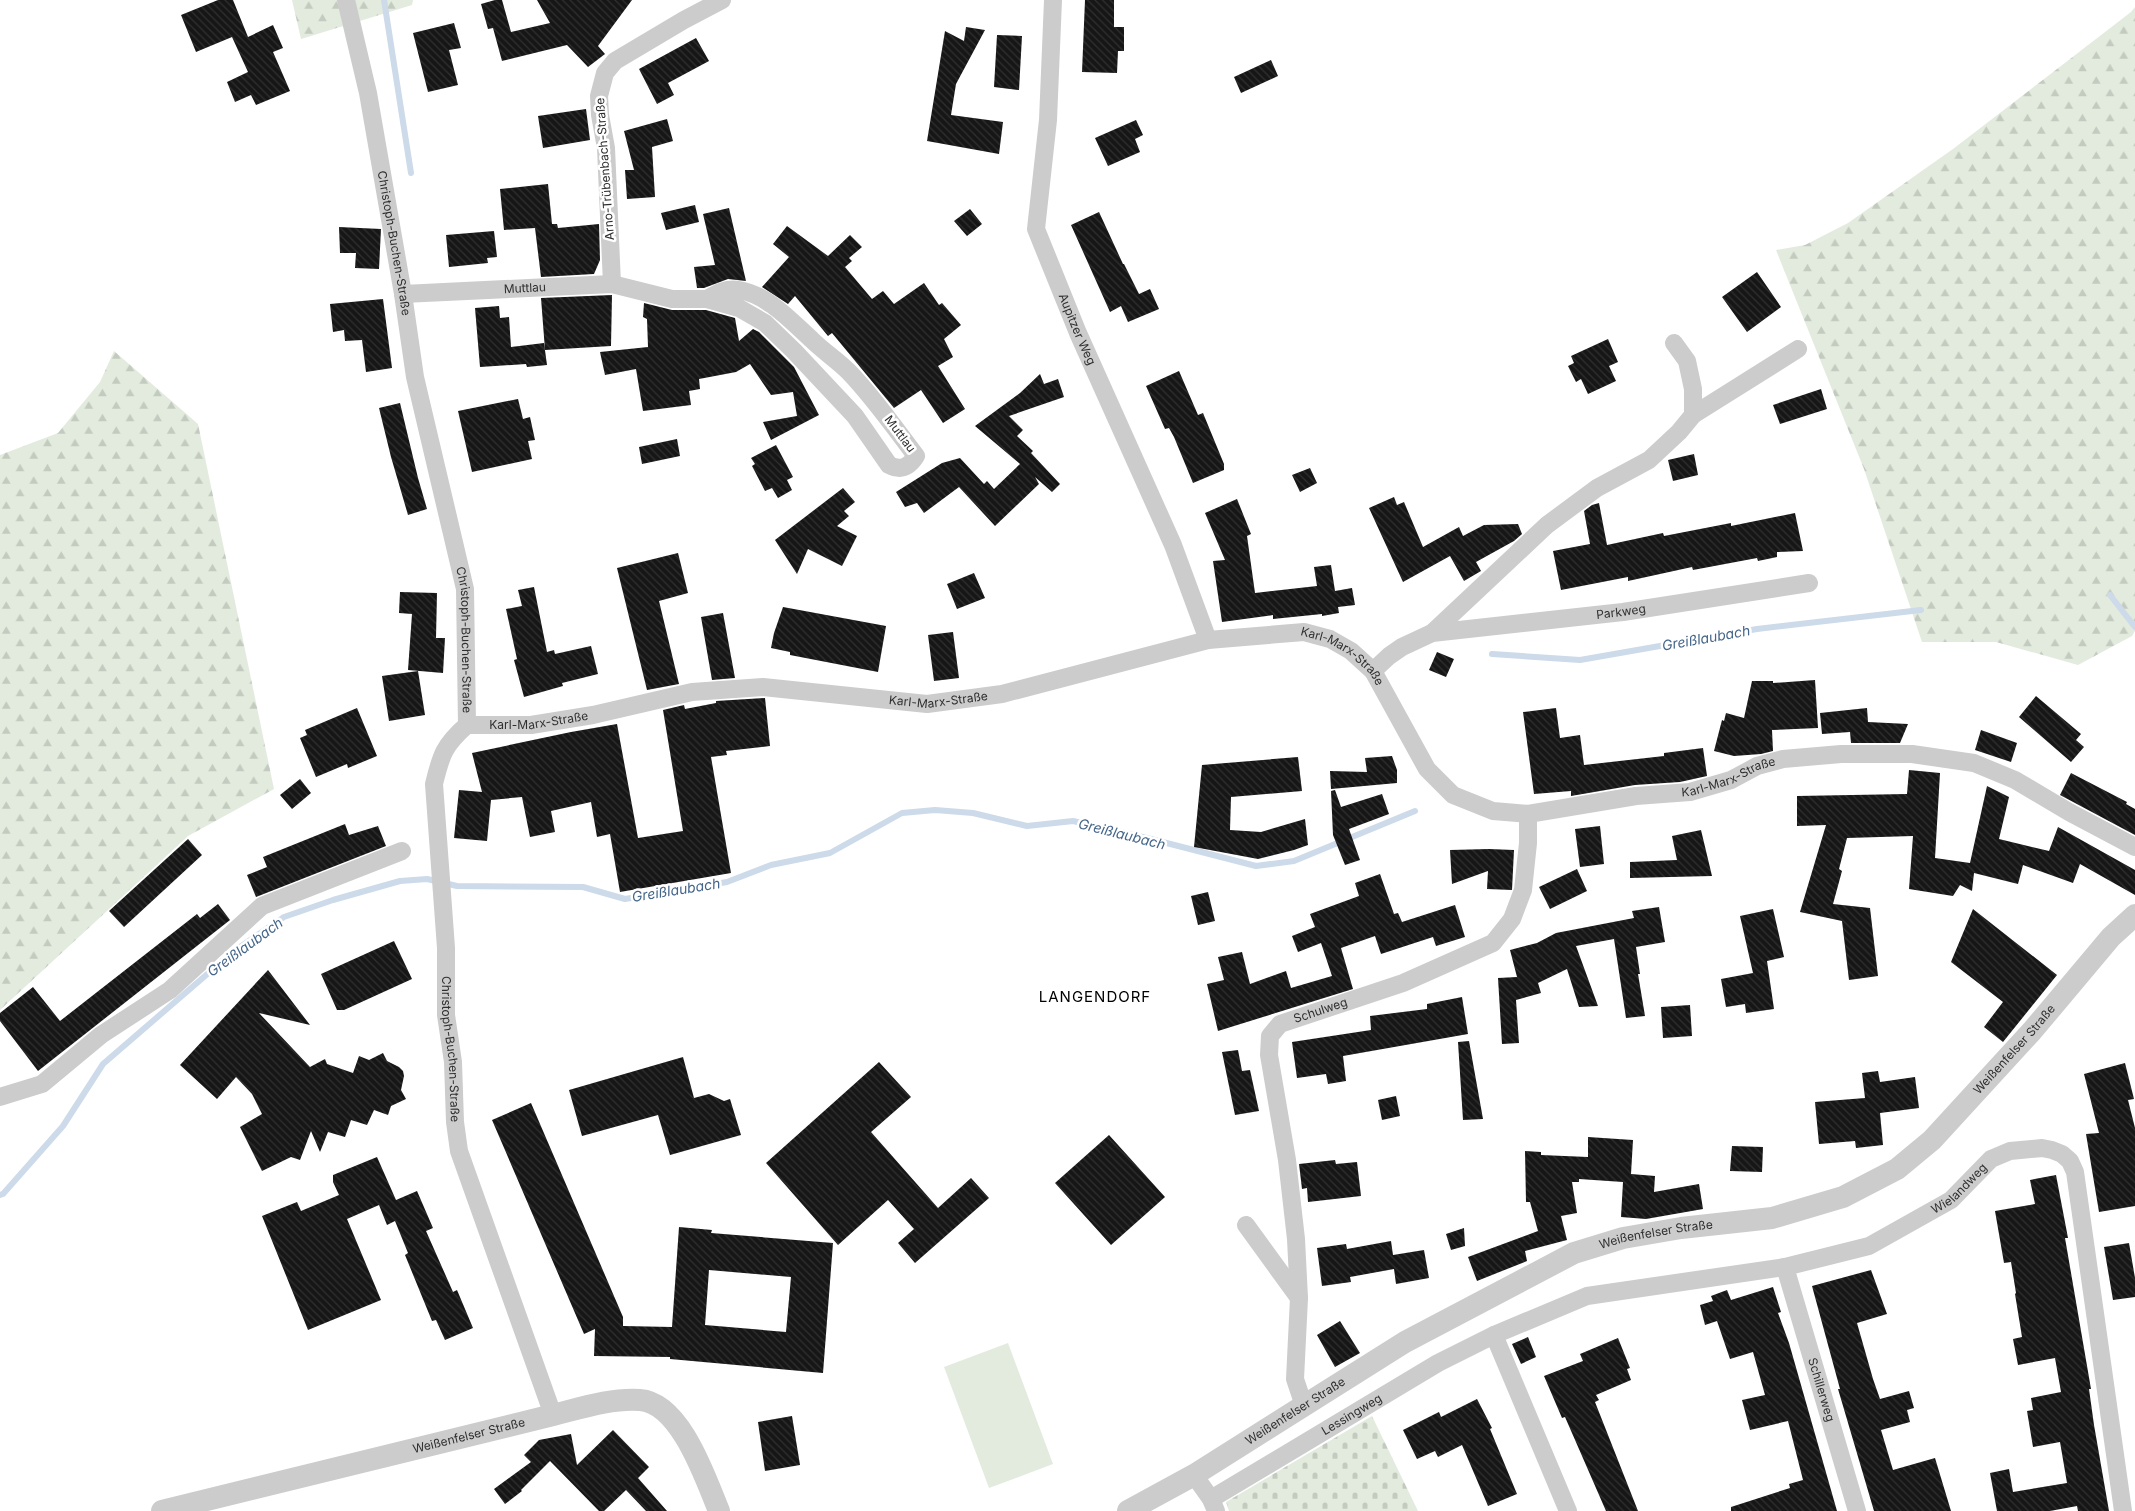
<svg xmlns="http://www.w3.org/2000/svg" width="2135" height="1511" font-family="Inter,sans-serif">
<defs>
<pattern id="forest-firs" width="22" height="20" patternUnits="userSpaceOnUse" patternTransform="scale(1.25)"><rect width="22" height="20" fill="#e3ebde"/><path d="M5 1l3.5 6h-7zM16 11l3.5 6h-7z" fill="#c3cabf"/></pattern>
<pattern id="cemetery-stones" width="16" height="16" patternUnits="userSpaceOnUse" patternTransform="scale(1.25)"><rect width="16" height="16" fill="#e3ebde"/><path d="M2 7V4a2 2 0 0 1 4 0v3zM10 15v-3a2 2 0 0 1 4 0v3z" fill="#c3cabf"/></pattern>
<pattern id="building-back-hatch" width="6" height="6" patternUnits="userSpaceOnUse" patternTransform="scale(1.25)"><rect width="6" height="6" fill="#161616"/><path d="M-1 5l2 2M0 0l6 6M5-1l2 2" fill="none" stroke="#303030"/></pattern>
</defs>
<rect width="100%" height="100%" fill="#fff"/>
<!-- forest -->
<path fill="url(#forest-firs)" d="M292,0H413L412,5L301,39Z
M2135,7V631L2132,636L2078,665L1996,642H1922L1864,469L1776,250L1805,245L1848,223L1953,149L2131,12Z
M114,351L198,424L274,789L188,836L0,1010V455L58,433L100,382Z"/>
<!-- cemetery -->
<path fill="url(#cemetery-stones)" d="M1372,1416L1418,1511H1229L1226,1502Z"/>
<!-- park -->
<path fill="#e3ebde" d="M1008,1343L1053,1464L989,1488L944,1367Z"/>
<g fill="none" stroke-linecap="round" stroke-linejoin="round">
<!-- stream -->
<path stroke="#ccdae9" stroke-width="6" d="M384,0L411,173
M2110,595L2135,627
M1492,654L1580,660L1757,629L1921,610
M0,1195L3,1194L63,1126L103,1064L234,951L284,917L333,900L400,881L427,879L457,886L583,887L625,899L727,882L771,865L830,853L902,813L935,810L973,813L1027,826L1073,821L1151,839L1256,866L1294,861L1415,811"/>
</g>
<!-- building -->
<path fill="url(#building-back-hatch)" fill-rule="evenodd" d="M218,0H233L248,37L273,25L283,48L273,52L290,91L256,105L251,95L235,102L227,82L248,72L232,37L196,52L181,15Z
M495,0H502L511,32L550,23L537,0H632L598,46L605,54L588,67L567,45L502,61L493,28L488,29L481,4Z
M1085,0H1114V27H1124V51H1118L1117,73L1082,72Z
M454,23L461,48L449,50L458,85L428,92L413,33Z
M966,27L985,30L956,84L951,115L1003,122L999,154L927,141L945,31L964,41Z
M997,35L1022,36L1019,90L994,87Z
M696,38L709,61L668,83L674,95L657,104L639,69Z
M1271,60L1278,76L1241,93L1234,77Z
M586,109L590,140L543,148L538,116Z
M667,119L673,141L652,147L655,197L627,199L625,170H634L624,131Z
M1136,120L1143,135L1135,139L1140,152L1108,166L1095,138Z
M548,184L552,224H557L558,228L599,224L600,260L594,274L541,277L535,228L504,230L500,189Z
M695,205L699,222L666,230L661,213Z
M729,208L746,281L728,279L704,288H697L694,267L715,265L703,214Z
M970,209L982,224L967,236L954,221Z
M1099,212L1123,264H1124L1139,294L1150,289L1159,309L1128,322L1121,306L1110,312L1071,225Z
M787,226L828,256L850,235L862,247L849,258L852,261L845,267L872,299L883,291L894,304L924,283L939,305L942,303L961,325L944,339L953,357L938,366L965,409L943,423L921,390L894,408L832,333L828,336L795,296L788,304L762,287L789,257L773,244Z
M339,227L381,229L379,269L355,268L356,253H340Z
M494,231L497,257L487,258L488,263L449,267L446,235Z
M1757,272L1781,307L1747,332L1722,297Z
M612,295L611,346L545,350L541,298Z
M383,299L392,368L366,372L362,340L345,341L344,330L333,332L330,304Z
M644,303L672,310H706L735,318L739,341L753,329L759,332L794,367L819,415L771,440L763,422L797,416L793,392L771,395L750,364L736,372L699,379L700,389L689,391L691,405L643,411L636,369L605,375L600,352L648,347L647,319L643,317Z
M499,306L500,318L509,317L511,347L544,343L547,365L527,367L526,364L480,367L475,308Z
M1608,339L1618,362L1609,366L1616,381L1588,394L1581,379L1576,382L1568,366L1574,363L1571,356Z
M1179,371L1198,415L1203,413L1224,464V470L1193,483L1174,437L1169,428L1165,429L1146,386Z
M1040,374L1044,384L1058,379L1064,397L1009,416L1023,430L1017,436L1033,451L1031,453L1060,484L1052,492L1035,477L1039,484L995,526L959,487L924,513L917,503L905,507L896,492L942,463L960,458L984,484L987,481L994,489L1020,464L975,426L1020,393Z
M1821,389L1827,409L1780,424L1773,405Z
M518,399L523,419L530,417L535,440L528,441L532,459L472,472L458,411Z
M400,403L418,478L427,509L408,515L391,457L379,408Z
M677,439L680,456L642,464L639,447Z
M776,445L793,477L787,480L792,490L778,498L772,488L765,491L752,466L755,464L751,458Z
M1694,454L1698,475L1673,481L1668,460Z
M1310,468L1317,483L1300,492L1292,475Z
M843,488L855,502L844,511L849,516L837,526L857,536L842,566L808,549L797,574L775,540Z
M1394,497L1397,505L1404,502L1423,547L1459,527L1463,536L1484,525L1518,524L1522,534L1514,541L1476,562L1481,571L1464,581L1450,556L1403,582L1369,508Z
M1237,499L1251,534L1247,536L1255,593L1317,586L1314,567L1331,565L1335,591L1352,588L1355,605L1338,607L1339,613L1322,616V614L1273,619V615L1222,622L1213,561L1225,560L1205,513Z
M1599,503L1607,545L1663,533L1664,536L1731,523V526L1795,513L1803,551L1777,552V557L1758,561L1757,558L1693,570L1692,567L1628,581V577L1561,590L1553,551L1590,544L1584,511L1592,505Z
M678,553L688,593L659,601L679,684L647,690L617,568Z
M974,573L985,598L957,609L947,584Z
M534,587L547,652L554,650L555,654L591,646L598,674L562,683L563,686L524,697L514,660L517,659L506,609L522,606L518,590Z
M400,592L437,593L436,638H445L443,673L408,670L412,614L399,613Z
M783,607L886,626L878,672L790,655V652L771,648L774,633Z
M723,613L735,678L712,680L701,617Z
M953,632L959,678L934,681L928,635Z
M1437,652L1454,659L1446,677L1429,670Z
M418,671L425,715L389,721L382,676Z
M1815,680L1818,728L1772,730L1773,751L1761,754L1734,756L1714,751L1722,720L1724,721L1726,713L1744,718L1752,681H1773V683Z
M2036,696L2081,734L2076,740L2084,747L2071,762L2019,717Z
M765,698L770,746L726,751L727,755L711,757L731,873L620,892L610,834L597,837L591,802L551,811L555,832L530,837L522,797L491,800L487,841L454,838L459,790L482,792L472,753L571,732L617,724L638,838L683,831L663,710L684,705L685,709L716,703V701Z
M357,708L377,756L348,768L347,764L316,777L300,738L307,735L305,730Z
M1556,708L1560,738L1580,735L1584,765L1664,756V753L1703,748L1707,776L1680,782L1635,785L1571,796V791L1534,794L1523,712Z
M1867,708L1868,722L1908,724L1900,743H1851L1850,732L1822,734L1820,713Z
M1981,730L2017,743L2011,762L1975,750Z
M1392,756L1397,770V783L1331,789L1330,771L1367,772L1365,758Z
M1298,757L1302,791L1231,797L1230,830L1261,832L1305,819L1308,845L1294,850L1258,859L1194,847L1202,765Z
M1909,770L1940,773L1935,858L1970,863L1987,786L2009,797L1999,839L2049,851L2058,827L2135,870V895L2080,864L2073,883L2023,865L2018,884L1974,873L1972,891L1960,885L1953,896L1909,889L1913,836L1847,838L1839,869L1842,871L1833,904L1870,908L1878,976L1849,980L1842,921L1800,912L1826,825L1797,826V796L1907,794Z
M2071,773L2127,802L2126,804L2135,809V835L2060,795Z
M300,779L311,793L292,809L280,795Z
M1335,790L1341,807L1382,794L1389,814L1349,829L1360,860L1345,865L1333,835L1331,791Z
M345,824L349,835L378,826L386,846L256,897L247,875L267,867L263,857Z
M1600,826L1604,864L1580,867L1575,829Z
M1701,830L1712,876L1630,878V862L1677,860L1672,836Z
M188,839L202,855L124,927L109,911Z
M1489,849L1514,850L1512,890L1487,889L1488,871L1452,884L1450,850Z
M1577,869L1587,891L1550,909L1539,887Z
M1380,874L1394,914L1398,913L1402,922L1455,905L1465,937L1436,946L1433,937L1381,954L1375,936L1341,948L1353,989L1218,1031L1207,984L1224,980L1218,957L1242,952L1250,984L1286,971L1291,988L1332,976L1321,943L1298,952L1292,936L1315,927L1310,914L1359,896L1355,883Z
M1208,892L1215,921L1198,925L1191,896Z
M218,904L230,920L38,1071L0,1021V1013L33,987L60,1021L197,914L200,918Z
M1659,907L1665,942L1636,947L1640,974H1638L1645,1016L1626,1018L1614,939L1576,946L1598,1006L1579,1007L1567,969L1538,983L1541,993L1516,1000L1519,1043L1502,1044L1498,978L1517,977L1510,950L1537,943L1556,933L1634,918L1632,911Z
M1773,909L1784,957L1767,961L1774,1009L1746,1013L1745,1004L1726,1007L1721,979L1753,973L1740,916Z
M1973,909L2057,975L2003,1042L1984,1027L2003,1002L1951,962Z
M394,941L412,979L344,1010H337L321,974Z
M268,970L310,1025L259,1013L310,1067L325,1059L327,1064L353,1073L359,1056L369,1060L383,1053L387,1061L399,1067L403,1071L404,1076L401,1090L406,1099L391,1106L388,1115L374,1110L367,1125L351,1120L345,1137L328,1132L320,1152L311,1131L300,1160L291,1157L262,1171L240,1127L262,1114L252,1094L236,1077L217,1099L180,1065Z
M1462,997L1468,1034L1343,1056L1346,1081L1328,1084L1326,1074L1297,1078L1292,1042L1371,1030L1370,1016L1427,1009V1004Z
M1690,1005L1692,1036L1663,1038L1661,1007Z
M1469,1041L1483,1119L1463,1120L1458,1042Z
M1238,1050L1242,1071L1250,1070L1259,1111L1235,1115L1222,1052Z
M683,1057L694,1098L709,1094L724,1101L730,1099L741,1135L670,1155L658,1115L582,1136L569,1090Z
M879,1062L911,1097L871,1132L938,1208L971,1178L989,1198L915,1263L898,1243L914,1229L888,1200L838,1245L766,1163Z
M2125,1063L2134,1099L2128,1100L2135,1128V1206L2099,1212L2086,1134L2099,1133L2084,1074Z
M1878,1071L1880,1082L1915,1077L1919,1108L1880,1113L1883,1145L1856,1148L1855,1141L1819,1144L1815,1102L1865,1098L1862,1073Z
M1396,1096L1400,1116L1382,1120L1378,1100Z
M531,1103L623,1317V1326L672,1327L679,1227L712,1230L711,1233L833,1243L823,1373L670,1359V1357L594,1356L595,1329L584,1334L492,1120ZM709,1270L791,1277L786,1332L705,1325Z
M1109,1135L1165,1197L1111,1245L1055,1183Z
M1588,1137L1633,1140L1631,1174L1655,1176L1654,1192L1699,1184L1703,1209L1646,1219L1621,1217L1623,1182L1579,1179V1182H1572L1577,1213L1561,1216L1567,1240L1525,1251L1527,1261L1477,1281L1468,1257L1538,1231L1530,1202H1526L1525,1151L1541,1152V1155L1588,1157Z
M1732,1146L1763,1147L1762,1172L1730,1171Z
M377,1157L396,1200L417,1191L433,1228L426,1231L453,1292L457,1290L473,1328L445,1340L436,1320L432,1321L405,1255L408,1253L395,1221L387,1225L379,1205L347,1219L381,1300L308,1330L262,1216L297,1202L301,1211L339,1195L333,1182V1175Z
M1335,1160L1336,1164L1357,1162L1361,1196L1308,1202L1307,1188L1302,1189L1299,1164Z
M2056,1175L2068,1238H2065L2091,1389H2089L2094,1425L2109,1511H2078L2077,1506L2050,1511H1997L1990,1473L2009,1469L2013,1492L2067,1483L2060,1442L2033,1447L2027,1411L2033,1410L2031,1398L2061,1392L2055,1358L2018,1365L2013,1339L2022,1337L2015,1294L2016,1293L2011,1262L2004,1263L1995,1211L2035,1204L2030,1180Z
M1464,1228L1465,1246L1451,1250L1446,1234Z
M1391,1241L1393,1255L1424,1250L1429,1278L1396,1284L1394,1269L1350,1277L1351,1282L1322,1286L1317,1248L1346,1244L1347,1249Z
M2129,1243L2135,1278V1297L2113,1300L2104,1247Z
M1871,1270L1887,1314L1857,1323L1873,1379L1880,1399L1909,1391L1914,1408L1907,1410L1910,1422L1881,1430L1893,1470L1935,1458L1951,1511H1874L1838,1389H1840L1812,1286Z
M1773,1287L1781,1312L1778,1313L1789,1343L1837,1511H1731V1507L1790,1488L1789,1484L1803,1480L1788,1421L1750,1430L1742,1400L1765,1395L1753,1352L1730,1359L1717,1321L1705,1325L1700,1305L1713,1301L1711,1296L1727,1290L1731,1300Z
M1340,1321L1360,1353L1335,1367L1317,1335Z
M1528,1337L1536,1357L1521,1364L1512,1344Z
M1618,1338L1630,1368L1627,1369L1631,1380L1596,1395L1599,1400L1595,1402L1638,1511H1606L1565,1417L1562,1418L1544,1376L1583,1361L1580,1354Z
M1477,1399L1492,1428L1490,1429L1517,1494L1488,1506L1462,1445L1438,1457L1435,1451L1417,1459L1403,1430L1439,1412L1441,1417Z
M792,1416L800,1465L765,1471L758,1422Z
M613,1430L649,1467L638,1478L667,1511H646L626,1490L604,1511H599L550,1461L521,1490L522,1491L505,1504L494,1489L531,1462L524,1455L539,1440L571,1434L577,1465Z"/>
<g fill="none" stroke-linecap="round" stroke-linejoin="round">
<!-- minor -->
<g stroke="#ccc" stroke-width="18">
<path id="s1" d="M346,0L368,93L403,294L415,377L465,589L467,725"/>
<path id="s2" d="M1053,0L1048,120L1036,229L1078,333L1173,545L1208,640"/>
<path d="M612,284L606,148L600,115L599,96L605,73L615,61L684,20L722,0"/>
<path id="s3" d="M403,294L612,284L672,299H707L739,308L765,323L794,351L855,416L889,465C901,471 909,467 916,456C894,427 874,398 849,372C837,360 823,351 811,339C790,320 768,295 739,290C726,288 717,293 707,299"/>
<path d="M1693,415L1798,349"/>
<path d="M1432,633L1547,525L1597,488L1649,460L1679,432L1693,415V389L1687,361L1674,343"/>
<path id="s4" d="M1373,671L1389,656L1402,647L1432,633L1623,612L1809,583"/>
<path id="s5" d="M467,725H531L593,715L692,692L763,687L927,704L1002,694L1208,640L1304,632L1330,639L1351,651L1373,671L1427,769L1453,795L1493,811L1528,814L1636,796L1690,792L1731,780L1757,766L1783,759L1841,754H1912L1974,763L2015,780L2069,812L2135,847"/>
<path id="s6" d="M467,725C444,745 441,755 434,784L446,948V1015L453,1062L455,1122L459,1151L553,1415"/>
<path d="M0,1097L42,1084L101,1035L170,990L262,906L402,851"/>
<path d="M1246,1225L1299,1298"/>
<path id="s7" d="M1785,1267L1857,1511"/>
<path id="s8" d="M1494,1335L1587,1296L1785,1267L1869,1246L1951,1200L1991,1159L2010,1151L2042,1148L2052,1150L2062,1154L2070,1161L2075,1172L2123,1511"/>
<path id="s9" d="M1304,1406L1295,1379L1299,1298L1296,1239L1287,1160L1269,1055L1270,1036L1280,1024L1403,983L1493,943L1512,919L1523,890L1528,843V814"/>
<path d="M1194,1475L1211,1499L1216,1511"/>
<path id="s10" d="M1211,1499L1438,1363L1494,1335L1568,1511"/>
</g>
<!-- tertiary -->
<g stroke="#ccc" stroke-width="22">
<path id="s11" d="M162,1511L553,1415C581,1408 611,1398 640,1400C681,1403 706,1480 719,1511"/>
<path id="s12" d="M1128,1511L1194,1475L1405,1342L1574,1253L1623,1238L1681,1228L1772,1218L1843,1197L1897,1169L1932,1140L2032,1031L2111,937L2135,915"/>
</g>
</g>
<g text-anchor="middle" stroke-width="5" stroke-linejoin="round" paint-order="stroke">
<!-- street labels -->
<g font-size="12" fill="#2f2f2f" stroke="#fff">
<text transform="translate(605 169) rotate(-94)" y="4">Arno-Trübenbach-Straße</text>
<text dy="4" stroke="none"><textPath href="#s1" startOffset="248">Christoph-Buchen-Straße</textPath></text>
<text dy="4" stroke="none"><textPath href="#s3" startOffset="122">Muttlau</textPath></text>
<text dy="4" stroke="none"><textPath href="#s2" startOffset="338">Aupitzer Weg</textPath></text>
<text transform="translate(900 434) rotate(53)" y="4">Muttlau</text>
<text dy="4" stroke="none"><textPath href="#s4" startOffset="261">Parkweg</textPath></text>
<text dy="4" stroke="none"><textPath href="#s1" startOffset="652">Christoph-Buchen-Straße</textPath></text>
<text dy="4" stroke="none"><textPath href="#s5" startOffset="896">Karl-Marx-Straße</textPath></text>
<text dy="4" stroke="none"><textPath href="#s5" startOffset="476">Karl-Marx-Straße</textPath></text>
<text dy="4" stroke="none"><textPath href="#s5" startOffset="72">Karl-Marx-Straße</textPath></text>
<text dy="4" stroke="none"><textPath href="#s5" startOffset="1362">Karl-Marx-Straße</textPath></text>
<text dy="4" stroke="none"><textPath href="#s9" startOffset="432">Schulweg</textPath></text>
<text dy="4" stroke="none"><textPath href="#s6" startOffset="335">Christoph-Buchen-Straße</textPath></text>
<text dy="4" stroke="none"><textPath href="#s12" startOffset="1020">Weißenfelser Straße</textPath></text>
<text dy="4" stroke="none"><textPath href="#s8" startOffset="495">Wielandweg</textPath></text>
<text dy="4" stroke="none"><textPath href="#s12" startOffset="600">Weißenfelser Straße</textPath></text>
<text dy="4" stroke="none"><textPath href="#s7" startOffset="128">Schillerweg</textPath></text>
<text dy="4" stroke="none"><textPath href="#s12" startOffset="195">Weißenfelser Straße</textPath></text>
<text dy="4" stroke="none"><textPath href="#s10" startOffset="164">Lessingweg</textPath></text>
<text dy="4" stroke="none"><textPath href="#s11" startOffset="316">Weißenfelser Straße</textPath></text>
</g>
<!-- water labels -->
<g font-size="14" font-style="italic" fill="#44658a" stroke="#fff">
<text transform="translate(1706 638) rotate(-10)" y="5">Greißlaubach</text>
<text transform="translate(1122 834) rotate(14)" y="5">Greißlaubach</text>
<text transform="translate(676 890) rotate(-9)" y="5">Greißlaubach</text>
<text transform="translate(245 947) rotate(-36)" y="5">Greißlaubach</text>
</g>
<!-- quarter labels -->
<g font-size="15" letter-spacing="1" fill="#000" stroke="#fff">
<text x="1095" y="1002">LANGENDORF</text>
</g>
</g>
</svg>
